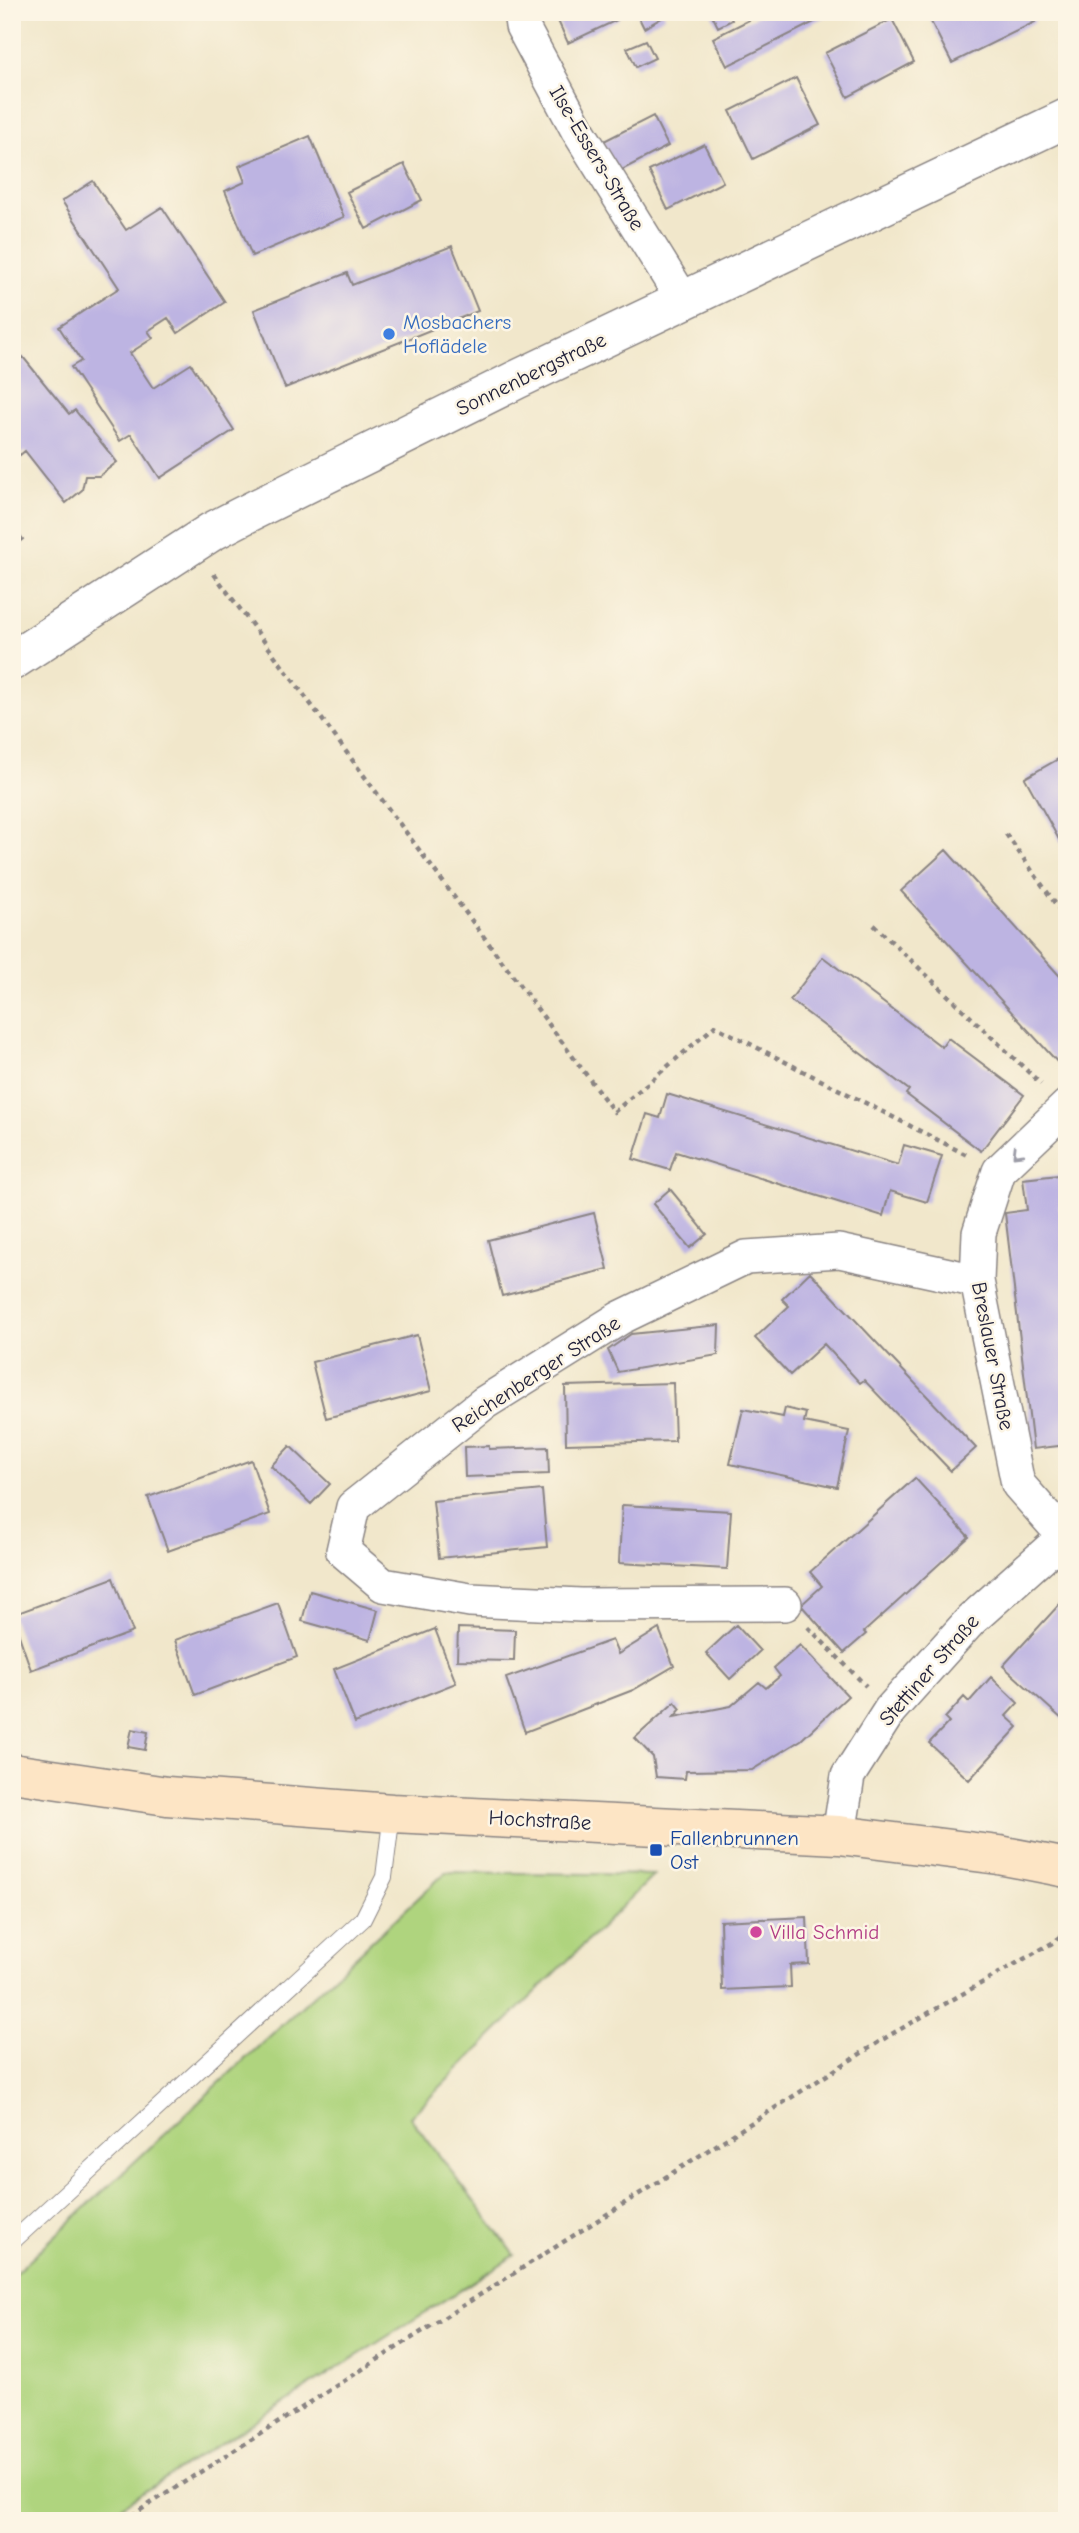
<svg xmlns="http://www.w3.org/2000/svg" width="1079" height="2533" font-family="'Comic Neue',sans-serif">
<rect width="100%" height="100%" fill="#fcf5e5"/>
<filter id="ink" filterUnits="userSpaceOnUse"><feTurbulence type="fractalNoise" baseFrequency=".0143" numOctaves="2"/><feDisplacementMap in="SourceGraphic" scale="14" xChannelSelector="R" yChannelSelector="G"/><feConvolveMatrix kernelMatrix="1 2 1 2 8 2 1 2 1" color-interpolation-filters="sRGB"/></filter>
<filter id="wash" filterUnits="userSpaceOnUse"><feTurbulence type="fractalNoise" baseFrequency=".00686" numOctaves="4" result="noise"/><feDisplacementMap in="SourceGraphic" scale="28" xChannelSelector="R" yChannelSelector="G"/><feGaussianBlur stdDeviation="1.57" result="paint"/><feColorMatrix in="noise" values="0 0 0 0 0 0 0 0 0 0 0 0 0 0 0 0 0 1.4 0 .05"/><feComposite in="paint" operator="in"/></filter>
<g filter="url(#wash)">
<rect width="100%" height="100%" fill="#f1e7cb"/>
<!-- green -->
<path fill="#afd47e" stroke="#687b5c" stroke-width="2" d="M446,1872L654,1875L410,2117L515,2255L98,2521H12V2276Z"/>
<g id="blocks">
<!-- building -->
<path fill="#bdb4e2" d="M554,12H616L619,19L568,43Z
M636,12H663L665,16L644,28Z
M717,12H728L732,20L718,27L712,15Z
M765,12H834L727,66L713,38Z
M926,12H1030L1035,22L952,63Z
M892,19L914,62L848,97L825,53Z
M646,40L655,58L636,67L627,48Z
M796,78L820,125L753,159L730,111Z
M653,116L668,146L618,172L602,142Z
M310,136L344,217L252,256L225,191L245,182L239,166Z
M704,144L723,182L668,210L649,171Z
M404,164L422,200L366,229L347,192Z
M93,181L126,230L162,207L225,302L178,333L168,318L148,331L153,338L130,353L153,388L191,364L234,430L160,478L131,434L120,441L71,367L81,361L59,327L119,288L62,201Z
M452,246L478,311L285,388L254,310L347,273L352,285Z
M23,357L69,414L75,410L117,462L99,476H85L82,490L66,503L25,451L20,455L12,445V366Z
M12,525L23,539L12,548Z
M1067,754V854L1025,778Z
M946,850L1067,984V1061L1061,1066L901,891Z
M823,957L942,1047L948,1038L1024,1095L981,1151L906,1094L909,1090L790,1000Z
M667,1094L898,1165L904,1145L942,1156L927,1202L890,1191L883,1216L676,1152L670,1170L633,1159L647,1114L660,1118Z
M1067,1174V1205L1059,1206L1067,1268V1445L1033,1449L1005,1213L1027,1210L1023,1179Z
M670,1189L707,1234L690,1248L653,1204Z
M594,1213L608,1269L502,1296L488,1240Z
M810,1272L976,1448L951,1471L864,1380L860,1383L824,1344L790,1375L755,1338L789,1306L782,1299Z
M719,1325L718,1355L618,1372L608,1350L631,1334Z
M417,1335L431,1391L326,1418L312,1362Z
M673,1383L675,1441L566,1444L565,1386Z
M785,1408L806,1413L804,1422L849,1431L837,1487L730,1464L743,1409L783,1417Z
M290,1446L330,1484L311,1504L271,1466Z
M489,1446V1449L548,1447L549,1474L465,1477L464,1447Z
M251,1460L270,1514L168,1551L148,1497Z
M915,1478L969,1537L864,1632L866,1634L844,1653L801,1605L822,1586L810,1572Z
M542,1490L547,1547L439,1558L433,1501Z
M622,1505L731,1511L727,1569L619,1563Z
M113,1578L133,1632L31,1670L12,1615Z
M310,1591L378,1610L370,1640L302,1621Z
M1067,1596V1715L1063,1720L1003,1666Z
M278,1603L297,1657L195,1695L175,1640Z
M736,1625L760,1651L730,1679L706,1653Z
M458,1628L515,1630L514,1661L457,1660Z
M435,1629L456,1683L355,1723L334,1669Z
M659,1629L674,1666L633,1690L525,1732L506,1678L612,1640L618,1654Z
M800,1645L848,1696L801,1740L752,1770L686,1771L685,1779L656,1777L653,1757L635,1738L675,1702L681,1709L674,1717L731,1706L759,1682L766,1688L780,1676L774,1668Z
M991,1677L1018,1703L1006,1716L1018,1727L969,1780L929,1743L949,1722L945,1718L964,1697L969,1702Z
M132,1729L148,1732L145,1750L128,1747Z
M807,1917L809,1964L790,1965L791,1987L722,1990L720,1921Z"/>
</g>
</g>
<g filter="url(#ink)">
<use href="#blocks" fill-opacity="0" stroke="#8a8483" stroke-width="2"/>
<g fill="none" stroke-linecap="round" stroke-linejoin="round">
<defs>
<path id="service" d="M12,2242L363,1919L384,1877L392,1813"/>
<path id="minor" d="M520,12L522,26L577,129L683,300
M1064,1536L1018,1484L977,1281L979,1233L999,1171L1067,1106
M785,1604L581,1605L470,1600L383,1585L343,1551L353,1507L484,1403L620,1318L746,1257L839,1251L977,1281
M839,1835L848,1776L890,1710L971,1620L1067,1534"/>
<path id="tertiary" d="M12,661L211,532L242,516L516,380L1067,118"/>
<path id="secondary" d="M12,1773L167,1796L392,1813L839,1835L999,1855L1067,1868"/>
</defs>
<!-- service casing -->
<use href="#service" stroke="#8a8483" stroke-width="18"/>
<!-- minor casing -->
<use href="#minor" stroke="#8a8483" stroke-width="36"/>
<!-- tertiary casing -->
<use href="#tertiary" stroke="#8a8483" stroke-width="41"/>
<!-- secondary casing -->
<use href="#secondary" stroke="#8a8483" stroke-width="41"/>
<!-- path -->
<path stroke="#8a8483" stroke-width="4.5" stroke-dasharray="5 5" stroke-linecap="butt" d="M214,574L614,1112L715,1026L967,1155
M1006,834L1067,920
M874,925L1041,1084
M808,1627L866,1686
M123,2521L890,2035L1054,1942L1067,1932"/>
<!-- service -->
<use href="#service" stroke="#fff" stroke-width="16"/>
<!-- minor -->
<use href="#minor" stroke="#fff" stroke-width="33"/>
<!-- tertiary -->
<use href="#tertiary" stroke="#fff" stroke-width="38"/>
<!-- secondary -->
<use href="#secondary" stroke="#fde5c5" stroke-width="38"/>
</g>
<!-- one-way arrows -->
<defs><path id="oneway-chevron" d="M-2-3.5L2.5 0L-2 3.5" fill="none" stroke-width="1.6" stroke-linecap="round" stroke-linejoin="round" transform="scale(1.75)"/></defs>
<use stroke="#9c9ca7" href="#oneway-chevron" transform="translate(1017 1153) rotate(135)"/>
</g>
<!-- markers -->
<circle fill="#3f7fe0" stroke="#fcf5e5" stroke-width="2.5" cx="389" cy="334" r="7"/>
<rect fill="#1a4fb4" stroke="#fcf5e5" stroke-width="2.5" x="649" y="1843" width="14" height="14" rx="3.5"/>
<circle fill="#d1479c" stroke="#fcf5e5" stroke-width="2.5" cx="756" cy="1932" r="7"/>
<g text-anchor="middle" stroke-width="5" stroke-linejoin="round" paint-order="stroke">
<!-- street labels -->
<g font-size="21" fill="#22223b" stroke="#fcf5e5">
<text transform="translate(597 158) rotate(59)" y="7">Ilse-Essers-Straße</text>
<text transform="translate(531 374) rotate(-26)" y="7">Sonnenbergstraße</text>
<text transform="translate(993 1356) rotate(79)" y="7">Breslauer Straße</text>
<text transform="translate(536 1374) rotate(-33)" y="7">Reichenberger Straße</text>
<text transform="translate(929 1670) rotate(-49)" y="7">Stettiner Straße</text>
<text transform="translate(540 1820) rotate(3)" y="7">Hochstraße</text>
</g>
<!-- shop labels -->
<g font-size="21" fill="#366cbe" stroke="#fcf5e5" text-anchor="start">
<text x="403" y="329">Mosbachers<tspan x="403" dy="24">Hoflädele</tspan></text>
</g>
<!-- transit labels -->
<g font-size="21" fill="#164399" stroke="#fcf5e5" text-anchor="start">
<text x="670" y="1845">Fallenbrunnen<tspan x="670" dy="24">Ost</tspan></text>
</g>
<!-- hotel labels -->
<g font-size="21" fill="#b23c85" stroke="#fcf5e5" text-anchor="start">
<text x="770" y="1939">Villa Schmid</text>
</g>
</g>
<!-- margin -->
<rect width="1079" height="2533" fill="none" stroke="#fcf5e5" stroke-width="42"/>
</svg>
